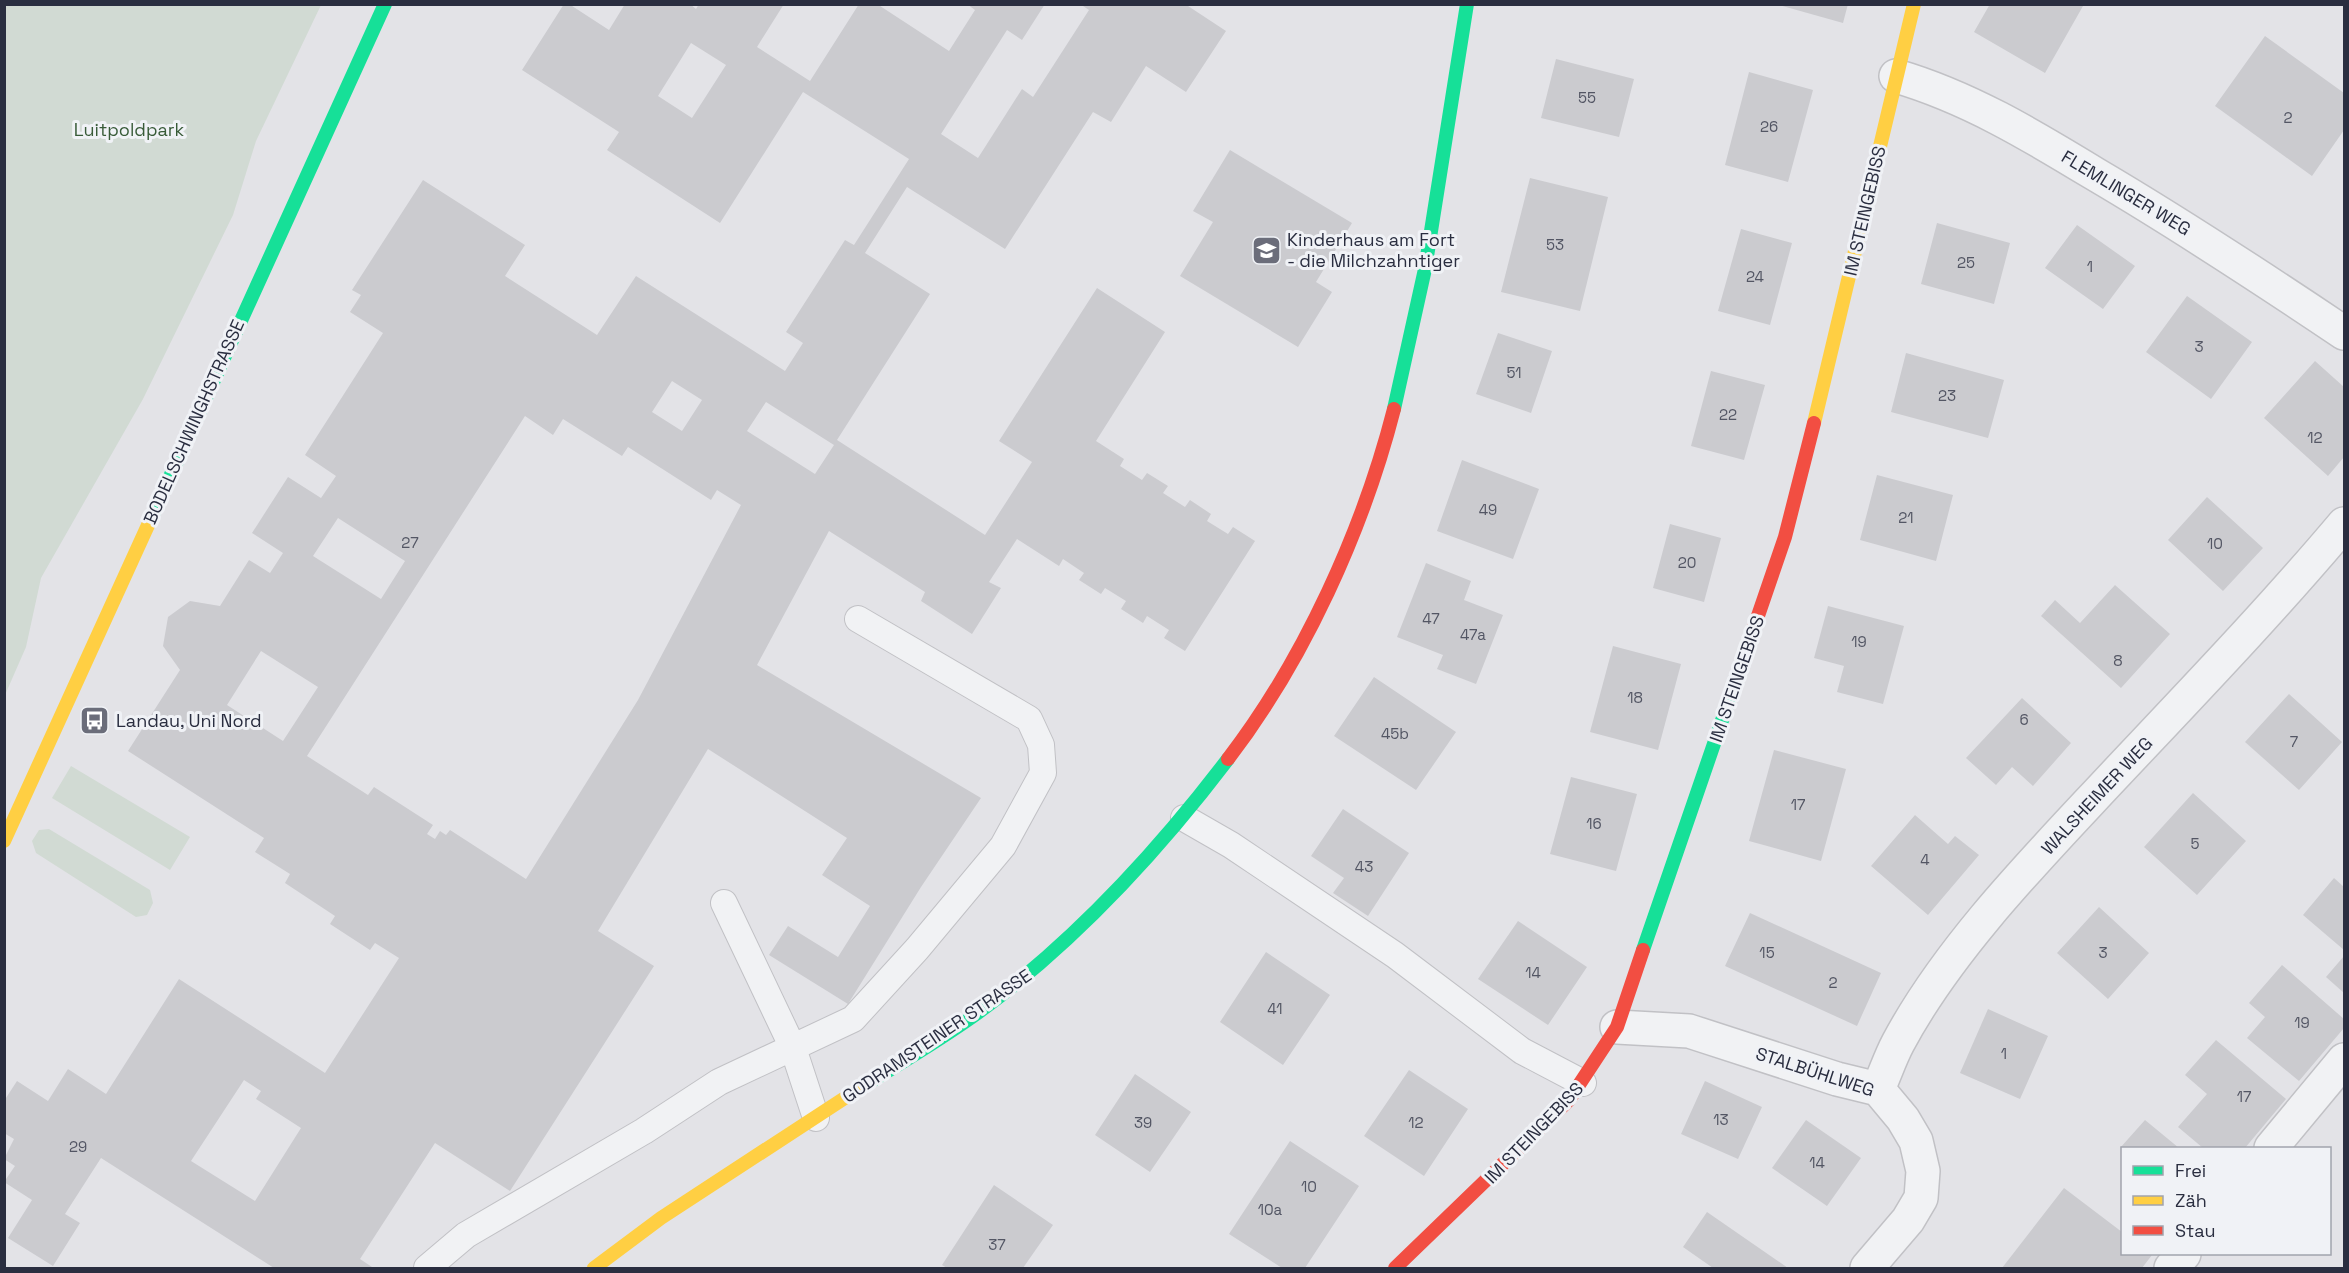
<svg xmlns="http://www.w3.org/2000/svg" width="2349" height="1273" font-family="'Space Grotesk',sans-serif">
<rect width="100%" height="100%" fill="#e3e3e7"/>
<!-- green -->
<path fill="#d1dad3" d="M5,4L321,5L256,141L233,215L143,399L41,578L26,647L5,695Z
M71,766L190,837L170,870L52,798Z
M49,829L150,890L153,903L147,915L136,917L36,853L32,841L39,830Z"/>
<!-- building -->
<path fill="#cbcbcf" fill-rule="evenodd" d="M564,4H569L609,30L625,4H690L696,9L699,4H784L757,47L810,81L859,4H877L949,51L975,10L967,4H1045L1022,40L1007,30L941,134L978,158L1022,89L1033,97L1089,10L1080,4H1185L1226,31L1186,92L1146,66L1111,122L1093,112L1005,249L907,187L865,253L930,294L837,440L985,535L1032,462L999,441L1097,288L1165,332L1096,441L1124,459L1120,466L1142,480L1147,473L1168,486L1163,493L1185,507L1190,500L1211,514L1207,521L1228,534L1233,527L1255,541L1185,651L1164,638L1169,630L1147,616L1143,623L1121,609L1126,601L1105,588L1101,594L1079,580L1084,573L1063,559L1059,566L1017,539L989,582L1001,588L972,634L921,601L925,592L829,531L757,665L981,798L921,887L848,1004L769,955L788,926L838,957L870,906L822,875L847,838L708,749L598,931L654,966L510,1191L435,1143L360,1259L372,1267L371,1268H274L101,1158L65,1214L80,1223L53,1266L8,1238L32,1200L4,1182L15,1166L4,1159L14,1139L4,1133V1101L17,1081L48,1101L68,1069L106,1094L179,979L325,1073L399,958L375,943L370,950L330,924L335,916L285,883L290,874L255,852L264,838L128,751L180,670L163,646L168,617L190,601L220,606L249,560L270,573L283,553L252,533L288,477L321,498L336,476L305,455L383,333L350,312L361,295L352,290L423,180L525,245L505,276L597,335L636,276L785,371L803,343L786,332L845,240L854,245L909,159L803,92L720,223L607,150L619,132L522,70ZM691,43L726,65L692,118L658,96ZM672,381L702,400L682,431L652,412ZM766,402L834,445L815,474L747,431ZM525,416L553,435L563,419L622,456L628,447L711,500L717,490L741,505L638,700L526,879L450,830L446,835L440,831L435,839L427,834L433,825L374,787L368,795L307,756ZM338,518L405,561L381,599L313,556ZM261,651L318,687L283,741L227,705ZM244,1080L261,1091L256,1099L301,1128L255,1201L191,1161Z
M1775,4H1848L1843,23Z
M1990,4H2081L2083,6L2045,73L1974,32Z
M2265,36L2344,93V130L2312,176L2215,106Z
M1556,59L1634,79L1619,137L1541,118Z
M1749,72L1813,90L1788,182L1725,165Z
M1230,150L1352,223L1316,282L1332,292L1298,347L1180,276L1213,222L1193,211Z
M1530,178L1608,197L1580,311L1501,292Z
M1937,223L2010,243L1994,304L1921,284Z
M2077,225L2135,266L2103,309L2045,268Z
M1741,229L1792,243L1770,325L1718,311Z
M2187,296L2252,342L2211,399L2146,352Z
M1498,333L1552,351L1531,413L1476,394Z
M1906,353L2004,380L1988,438L1891,412Z
M2315,361L2344,387V457L2328,476L2264,418Z
M1711,371L1765,385L1744,460L1691,446Z
M1462,460L1539,489L1513,559L1437,531Z
M1877,475L1953,495L1936,561L1860,540Z
M2207,497L2263,548L2223,591L2168,540Z
M1670,524L1721,538L1704,602L1653,588Z
M1426,563L1471,581L1464,600L1503,615L1476,684L1437,669L1443,655L1397,637Z
M2115,585L2170,634L2121,688L2041,616L2055,600L2080,623Z
M1828,606L1904,626L1883,704L1837,692L1844,666L1814,658Z
M1613,646L1681,664L1658,750L1590,732Z
M1374,677L1456,732L1416,790L1334,736Z
M2289,694L2342,742L2299,790L2245,742Z
M2022,698L2071,743L2033,786L2012,767L1996,785L1966,758Z
M1774,750L1846,769L1821,861L1749,841Z
M1571,777L1637,794L1616,871L1550,854Z
M2193,793L2246,841L2197,895L2144,847Z
M1343,809L1409,853L1368,916L1333,893L1344,878L1311,856Z
M1915,815L1948,844L1955,836L1979,855L1928,915L1871,866Z
M2334,878L2344,887V950L2303,915Z
M2099,907L2149,953L2108,999L2057,953Z
M1750,913L1881,973L1857,1026L1725,966Z
M1518,921L1587,967L1548,1025L1478,979Z
M1266,952L1330,995L1283,1065L1220,1022Z
M2344,956V993L2326,977Z
M2282,965L2344,1019V1028L2299,1081L2247,1038L2265,1017L2249,1003Z
M1988,1009L2048,1036L2020,1099L1960,1073Z
M2216,1040L2286,1099L2245,1148H2203L2178,1127L2207,1094L2185,1075Z
M1409,1070L1468,1109L1424,1176L1364,1136Z
M1135,1074L1191,1112L1150,1172L1095,1135Z
M1705,1081L1762,1107L1738,1159L1681,1134Z
M1806,1120L1861,1158L1827,1206L1772,1168Z
M2145,1120L2179,1148H2120Z
M1290,1141L1359,1186L1305,1268H1282L1229,1234Z
M994,1185L1053,1225L1023,1268H947L942,1265Z
M2064,1188L2122,1232V1254L2152,1255L2142,1268H2002Z
M1707,1212L1788,1268H1713L1683,1247Z"/>
<g fill="none" stroke-linecap="round" stroke-linejoin="round">
<defs>
<path id="lane" d="M1184,818L1231,845L1395,955L1522,1051L1583,1083
M724,903L793,1048L816,1118
M427,1268L466,1235L644,1131L719,1082L853,1019L917,949L1003,846L1043,773L1041,745L1029,719L858,619"/>
<path id="street" d="M1896,76C1968,97 2031,135 2095,174C2180,224 2262,278 2344,333
M1617,1027L1689,1031L1837,1079L1878,1089L1903,1119L1916,1141L1923,1171L1921,1198L1908,1220L1867,1268
M1878,1089C1885,1074 1890,1058 1898,1043C1948,949 2035,860 2108,782C2188,697 2269,613 2344,524
M2271,1148L2344,1060
M2171,1268L2184,1254"/>
</defs>
<!-- lane casing -->
<use href="#lane" stroke="#c1c1c5" stroke-width="28"/>
<!-- street casing -->
<use href="#street" stroke="#c1c1c5" stroke-width="36"/>
<!-- lane -->
<use href="#lane" stroke="#f1f2f4" stroke-width="26"/>
<!-- street -->
<use href="#street" stroke="#f1f2f4" stroke-width="33"/>
<!-- fast -->
<path stroke="#16e098" stroke-width="14" d="M1394,409L1425,269L1467,4
M149,523L385,4
M1643,950L1748,645
M857,1090C900,1063 946,1037 987,1006C1080,936 1158,851 1228,759"/>
<!-- slow -->
<path stroke="#ffcf43" stroke-width="14" d="M1814,423L1914,4
M4,841L149,523
M594,1268L661,1218L857,1090"/>
<!-- jam -->
<path stroke="#f24e42" stroke-width="14" d="M1748,645L1785,537L1814,423
M1228,759C1304,660 1363,530 1394,409
M1395,1268L1569,1100L1617,1027L1643,950"/>
</g>
<!-- icons -->
<defs>
<symbol id="school-square" viewBox="-11 -11 22 22"><rect x="-9" y="-9" width="18" height="18" rx="4" fill="#6b6d7a" stroke="#f0f2f6"/><path d="M0-5L7-2L0 1L-7-2ZM-4 1L0 2.5L4 1V4Q0 6-4 4Z" fill="#fff"/></symbol>
<symbol id="bus-square" viewBox="-11 -11 22 22"><rect x="-9" y="-9" width="18" height="18" rx="4" fill="#6b6d7a" stroke="#f0f2f6"/><path d="M-5-6H5V4H4V6H2V4H-2V6H-4V4H-5ZM-3.5-4V0h7V-4ZM-3.5 1.2v1.5H-2V1.2ZM2 1.2v1.5H3.5V1.2Z" fill="#fff"/></symbol>
</defs>
<g fill-rule="evenodd">
<use href="#school-square" x="1250" y="234" width="33" height="33"/>
<use href="#bus-square" x="78" y="704" width="33" height="33"/>
</g>
<g text-anchor="middle" stroke-width="6" stroke-linejoin="round" paint-order="stroke">
<!-- number labels -->
<g font-size="15" fill="#535664">
<text x="1587" y="103">55</text>
<text x="2288" y="123">2</text>
<text x="1769" y="132">26</text>
<text x="1555" y="250">53</text>
<text x="1966" y="268">25</text>
<text x="2090" y="272">1</text>
<text x="1755" y="282">24</text>
<text x="2199" y="352">3</text>
<text x="1514" y="378">51</text>
<text x="1947" y="401">23</text>
<text x="1728" y="420">22</text>
<text x="2315" y="443">12</text>
<text x="1488" y="515">49</text>
<text x="1906" y="523">21</text>
<text x="410" y="548">27</text>
<text x="2215" y="549">10</text>
<text x="1687" y="568">20</text>
<text x="1431" y="624">47</text>
<text x="1473" y="640">47a</text>
<text x="1859" y="647">19</text>
<text x="2118" y="666">8</text>
<text x="1635" y="703">18</text>
<text x="2024" y="725">6</text>
<text x="1395" y="739">45b</text>
<text x="2294" y="747">7</text>
<text x="1798" y="810">17</text>
<text x="1594" y="829">16</text>
<text x="2195" y="849">5</text>
<text x="1925" y="865">4</text>
<text x="1364" y="872">43</text>
<text x="1767" y="958">15</text>
<text x="2103" y="958">3</text>
<text x="1533" y="978">14</text>
<text x="1833" y="988">2</text>
<text x="1275" y="1014">41</text>
<text x="2302" y="1028">19</text>
<text x="2004" y="1059">1</text>
<text x="2244" y="1102">17</text>
<text x="1721" y="1125">13</text>
<text x="1143" y="1128">39</text>
<text x="1416" y="1128">12</text>
<text x="78" y="1152">29</text>
<text x="1817" y="1168">14</text>
<text x="1309" y="1192">10</text>
<text x="1270" y="1215">10a</text>
<text x="997" y="1250">37</text>
</g>
<!-- park labels -->
<g font-size="18" fill="#385b38" stroke="#f0f2f6">
<text x="129" y="136">Luitpoldpark</text>
</g>
<!-- street labels -->
<g font-size="18" fill="#2a2e40" stroke="#f0f2f6">
<text transform="translate(2126 193) rotate(31)" y="6">FLEMLINGER WEG</text>
<text transform="translate(1865 211) rotate(-77)" y="6">IM STEINGEBISS</text>
<text transform="translate(194 422) rotate(-66)" y="6">BODELSCHWINGHSTRASSE</text>
<text transform="translate(1737 679) rotate(-71)" y="6">IM STEINGEBISS</text>
<text transform="translate(2097 796) rotate(-47)" y="6">WALSHEIMER WEG</text>
<text transform="translate(937 1036) rotate(-34)" y="6">GODRAMSTEINER STRASSE</text>
<text transform="translate(1815 1072) rotate(18)" y="6">STALBÜHLWEG</text>
<text transform="translate(1534 1133) rotate(-46)" y="6">IM STEINGEBISS</text>
</g>
<!-- poi labels -->
<g font-size="18" fill="#2a2e40" stroke="#f0f2f6" text-anchor="start">
<text x="1287" y="246">Kinderhaus am Fort<tspan x="1287" dy="21">- die Milchzahntiger</tspan></text>
<text x="116" y="727">Landau, Uni Nord</text>
</g>
</g>
<!-- border -->
<rect width="2349" height="1273" fill="none" stroke="#2a2e40" stroke-width="12"/>
<!-- legend -->
<rect x="2121" y="1147" width="210" height="108" fill="#f0f2f6" stroke="#a1a4ad" stroke-width="1.5"/>
<rect x="2133" y="1166" width="30" height="9" fill="#16e098" stroke="#a1a4ad" stroke-width="1.5"/>
<text x="2175" y="1177" font-size="18" fill="#2a2e40">Frei</text>
<rect x="2133" y="1196" width="30" height="9" fill="#ffcf43" stroke="#a1a4ad" stroke-width="1.5"/>
<text x="2175" y="1207" font-size="18" fill="#2a2e40">Zäh</text>
<rect x="2133" y="1226" width="30" height="9" fill="#f24e42" stroke="#a1a4ad" stroke-width="1.5"/>
<text x="2175" y="1237" font-size="18" fill="#2a2e40">Stau</text>
</svg>
